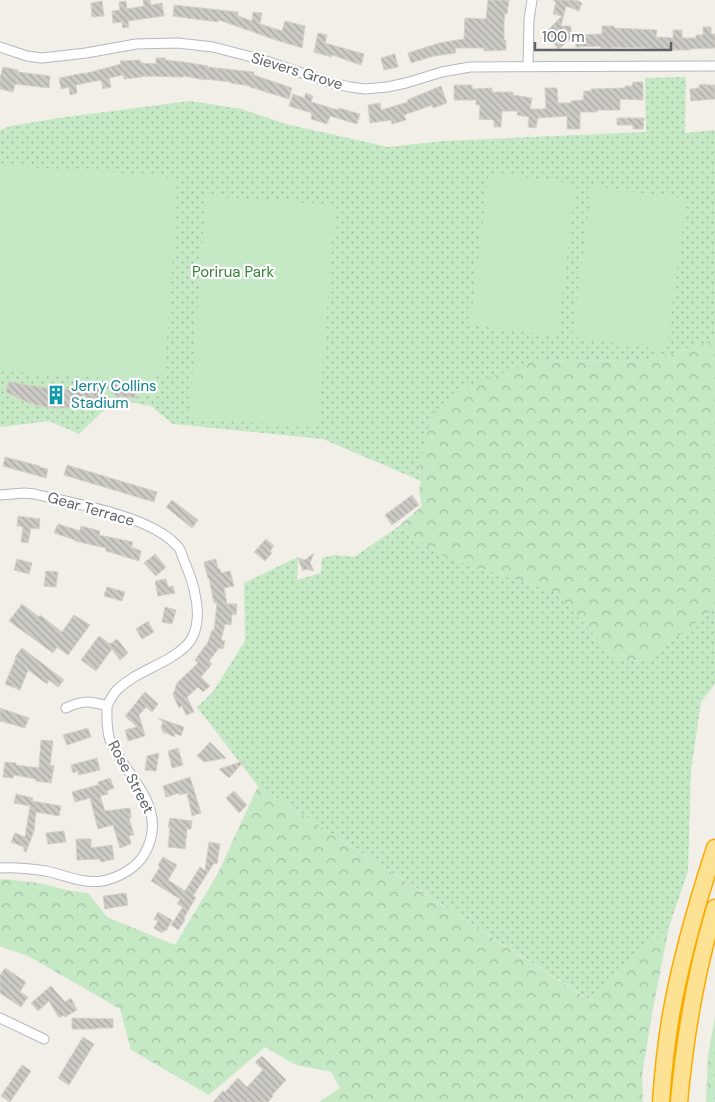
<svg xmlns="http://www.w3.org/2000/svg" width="715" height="1102" font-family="'DM Sans',sans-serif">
<defs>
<pattern id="green-dots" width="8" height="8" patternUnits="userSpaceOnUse" patternTransform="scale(1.25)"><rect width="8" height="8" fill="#c5e8c5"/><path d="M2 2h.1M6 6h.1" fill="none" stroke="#a3c0a4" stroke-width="1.8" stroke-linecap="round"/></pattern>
<pattern id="forest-crowns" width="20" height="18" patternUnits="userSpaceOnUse" patternTransform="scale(1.25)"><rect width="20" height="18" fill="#c5e8c5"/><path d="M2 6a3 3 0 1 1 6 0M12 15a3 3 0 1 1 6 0" fill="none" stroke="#a3c0a4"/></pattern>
<pattern id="building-back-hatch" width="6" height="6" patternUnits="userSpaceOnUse" patternTransform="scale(1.25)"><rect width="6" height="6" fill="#cccac5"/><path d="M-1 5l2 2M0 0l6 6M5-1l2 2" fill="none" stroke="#a9a8a4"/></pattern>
</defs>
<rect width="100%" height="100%" fill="#f1efe8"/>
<!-- green -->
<path fill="url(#green-dots)" d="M686,77L685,133L715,130V338L699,345L674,353L647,360L535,361L419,468L421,481L323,439L173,424L151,406L130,402L103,411L79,434L49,421L0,427V130L11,126L59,118L190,101L241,109L286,124L388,147L443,141L646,132L645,78Z
M398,527L445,557L555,592L619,661L647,660L715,608V684L701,702L691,771L688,871L669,927L590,1000L258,786L197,707L212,693L245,641L244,583L298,557L297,580L321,573L322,558L335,555L354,557Z"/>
<!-- forest -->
<path fill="url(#forest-crowns)" d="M715,338V608L647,660L619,661L555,592L445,557L398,527L422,506L419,490L421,481L419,468L422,453L433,412L472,384L535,361L647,360L674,353L699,345Z
M258,786L589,1000L669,927L653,1008L642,1075L643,1102H319L340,1088L331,1072L296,1065L265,1047L209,1095L131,1050L120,1009L30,957L0,946V880L3,879L39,883L71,891L88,893L107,917L175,945L218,873Z
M715,1017V1102H706L708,1055Z"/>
<!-- pitch -->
<path fill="#c5e8c5" d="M0,165L80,171L81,169L173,178L177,202L164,375L162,377L155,376L152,381L0,371Z
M489,173L576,184L557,336L470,325Z
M592,186L687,199L666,350L572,337Z
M206,196L335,205L318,427L189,418Z"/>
<!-- building -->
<path fill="url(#building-back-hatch)" stroke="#d6d1c6" d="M143,0H150L151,5L162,3L164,16L128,21L129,27L123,28L122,22L113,23L112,11L120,10L119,2L126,1L127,9L144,6Z
M488,0H509L507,14L505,13L504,23V40H506V50L484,51V48H455L456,53L434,56L411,63L408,53L439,43L464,39L465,18L486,19Z
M553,0H576L582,3L579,11L566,6L561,26H571V38L559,49L544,34L562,16L553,14L556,2Z
M102,1L104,16L92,17L91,3Z
M174,5L238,12V16L252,21L253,12L262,13L260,24L282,31L285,21L305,26L302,48L273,39L219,20L218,22L173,16Z
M602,26H614V28L657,30L656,37L673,38V30H682V38H696V35H703V27H711V34H715V48L690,49V50H667L635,47V48L613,47V48H601V46L576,47L575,35L602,34Z
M318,33L327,35L325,43L364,54L361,65L332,55L331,57L314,52Z
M395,54L398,67L384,70L381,58Z
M156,58H165V60L184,62L208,66L207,67L254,72V75L292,88L289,99L250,87V86L231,83V82L205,79V80L184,76L183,77L142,76V77L124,79L123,75L109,78L111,87L103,89L101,80L76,85L77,93L70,95L69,87L61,89L59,78L84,73V74L121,64L120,61L140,60L141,63L156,64Z
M3,67L18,70V72L50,76L49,88L15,84L13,92L0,89V78Z
M633,82H643V100L620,99V110H597V112H580V129H567V116L538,118L536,128L528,127L529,117L517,115L518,111H502L501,127H494V120L479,119L480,105H476V100H454V85H472V89L492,88V92H513V95L532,98L530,109H546L545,88H557L558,103H571V101L583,100L584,91H591V89L625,88V86H632Z
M706,84V85H715V99L691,101L690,89L699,88V85Z
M441,86L447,103L433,108L432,105L404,115L406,120L392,124L391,120L370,123L368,105L380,103L381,110L408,102L407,100Z
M306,93L313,96L311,102L338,110L339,108L360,114L357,124L330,116L327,124L311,119L312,113L289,106L293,94L304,98Z
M617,118H644L643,129H633V125H617Z
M9,381L21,384L54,389L76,390L99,388L100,400L88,404L64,408H52L40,406L29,403L6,392Z
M116,382L136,384L135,398L115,396V394H113L114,384H116Z
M5,457L40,466L39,467L48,469L46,478L3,466Z
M67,465L157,492L154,502L64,475Z
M412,495L419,505L392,525L385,515Z
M172,500L198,520L192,528L166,507Z
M18,516L40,519L39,529L31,528L28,543L21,542L23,527L17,526Z
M58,524L80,531L81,526L100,531L99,535L133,542L131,547L141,551L139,561L106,551V548L75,541V540L54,533Z
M266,539L274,546L270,551L272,553L265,561L254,552Z
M314,553L310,563L314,571L306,569L303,571L298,558L305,560Z
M155,554L166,567L156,576L144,563Z
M17,559L32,563L29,574L14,570Z
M216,559L218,569H220L221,573L230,571L234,586L224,588L227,604H237L236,615L232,614L231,625L225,624L221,640L225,641L223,649L219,648L209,661L212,664L201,677L210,686L203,692L198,687L187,697L194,712L186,715L182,706L179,708L173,695L177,683L198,663L195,660L208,642L212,630H214L217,603H214L209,578L208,579L204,562Z
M46,571L58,572L56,587L44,586Z
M166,579L168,587L173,586L175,593L158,596L155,581Z
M107,587L125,592L122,601L104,596Z
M22,604L39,617L40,615L62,632L74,615L90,625L68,655L57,647L53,653L9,621Z
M165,607L176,610L172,624L162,622Z
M148,621L154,632L142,639L136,629Z
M99,636L110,644L117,639L128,653L120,660L112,649L96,671L81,660Z
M22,648L64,680L58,687L49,680L47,684L28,670L20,690L5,684L16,658L15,657Z
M145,692L158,704L152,712L146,707L139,715L145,736L128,741L125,730L137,727L125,716L137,702V701Z
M0,708L29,718L25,728L0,721Z
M158,718L184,727L181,736L174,733L175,737L163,732L161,727L163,722Z
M88,728L91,737L67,745L63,735Z
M41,740L53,741L50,765L54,766L51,783L36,781V779L14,775L13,778L3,777L5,762L16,763V765L39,768Z
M210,742L226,758L204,762L197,756Z
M178,748L183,765L172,768L168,751Z
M159,753L156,771L145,770L147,756Z
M97,758L100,770L79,775L77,771L73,773L71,765Z
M244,761L229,778L219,769Z
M190,777L201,813L192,816L187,793L179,795V793L166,797L163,786Z
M110,778L114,788L107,791L108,794L100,796L105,811L130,808L131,818H129L134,835L129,836L131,844L120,848L113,825L98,829L90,798L75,802L72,792L98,785V782Z
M234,791L247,805L239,813L226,798Z
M16,794L33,798L32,801L61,806L59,816L36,812L34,831L26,852L24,851V847L11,842L15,833L25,837L30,806L14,803Z
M170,818L192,821L191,829H187L185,849L168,847L170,828L168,827Z
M64,831L66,842L48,844L46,833Z
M76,839H91V848L112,845L114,859L101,862L100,859L77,860Z
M209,842L220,844L217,864L214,863L193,896L196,897L184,918L185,920L178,930L171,925L183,907L177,904L180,899L151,881L160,867L158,865L163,857L177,865L168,880L185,891L200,867L205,871Z
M126,893L128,905L105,909L103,896Z
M158,912L172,920L166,931L164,930L162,933L154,928L158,921L154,919Z
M5,968L26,982L20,992L28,997L21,1007L0,993V975Z
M51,986L65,1002L71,998L77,1010L65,1017L64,1015L59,1018L49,1001L38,1011L31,1003Z
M72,1018L113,1019V1028H96V1029H72Z
M83,1037L94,1044L69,1085L58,1078Z
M262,1056L286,1080L272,1095L273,1096L268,1102H213L223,1091L225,1092L238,1078L247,1087L263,1070L255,1062Z
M22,1065L31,1071L10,1102L1,1096Z"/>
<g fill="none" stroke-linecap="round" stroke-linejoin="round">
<defs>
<path id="street" d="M0,47L27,56L42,58L86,53L136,44L178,43L213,47L263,60L332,83L350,87L365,89L387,87L406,83L442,72L470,67L715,66
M528,67L529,20L532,0
M0,495L24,493L35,494C74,504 140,514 171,540C173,542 177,545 179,548C181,551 182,555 183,558C188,570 193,582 195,594C199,611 199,632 187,645C167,665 137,670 117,690C113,694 110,700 107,706
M0,868C14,867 32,869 46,871C64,875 83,884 102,881C118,878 137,868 145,853C170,807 126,778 110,740C106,729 107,717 107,706C90,701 82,700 66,708
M0,1018L44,1039"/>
<path id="highway" d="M661,1102C663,1073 666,1044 671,1015C681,958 697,903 715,848
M679,1102C685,1036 696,971 715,908"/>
</defs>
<!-- street casing -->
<use href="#street" stroke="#b5b8bc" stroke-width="11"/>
<!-- highway casing -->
<use href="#highway" stroke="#f9ab00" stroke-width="19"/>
<!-- street -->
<use href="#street" stroke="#fff" stroke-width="9"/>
<!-- highway -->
<use href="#highway" stroke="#fde293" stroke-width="16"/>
</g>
<!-- icons -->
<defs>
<symbol id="building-bare" viewBox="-9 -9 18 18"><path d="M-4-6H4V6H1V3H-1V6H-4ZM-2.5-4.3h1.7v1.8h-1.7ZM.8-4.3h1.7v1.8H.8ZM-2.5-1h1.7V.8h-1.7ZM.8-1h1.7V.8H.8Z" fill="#0f9aa8" stroke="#fff" stroke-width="2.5" paint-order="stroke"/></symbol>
</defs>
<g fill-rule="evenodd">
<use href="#building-bare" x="42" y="381" width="28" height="28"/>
</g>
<g text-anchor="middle" stroke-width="4.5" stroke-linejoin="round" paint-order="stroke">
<!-- street labels -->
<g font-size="15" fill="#5f6368" stroke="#fff">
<text transform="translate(297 71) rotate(17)" y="5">Sievers Grove</text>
<text transform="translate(91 509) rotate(16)" y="5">Gear Terrace</text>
<text transform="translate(131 777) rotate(62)" y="5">Rose Street</text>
</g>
<!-- park labels -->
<g font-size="15" fill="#348238" stroke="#fff">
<text x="233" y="277">Porirua Park</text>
</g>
<!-- culture labels -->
<g font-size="15" fill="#0d838f" stroke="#fff" text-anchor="start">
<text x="71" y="391">Jerry Collins<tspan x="71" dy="17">Stadium</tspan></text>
</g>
</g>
<!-- scale -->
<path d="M535 42v8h136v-8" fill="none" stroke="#5f6368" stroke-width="2.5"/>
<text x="542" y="42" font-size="15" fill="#5f6368" stroke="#ffffff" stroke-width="4" paint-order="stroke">100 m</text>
</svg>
